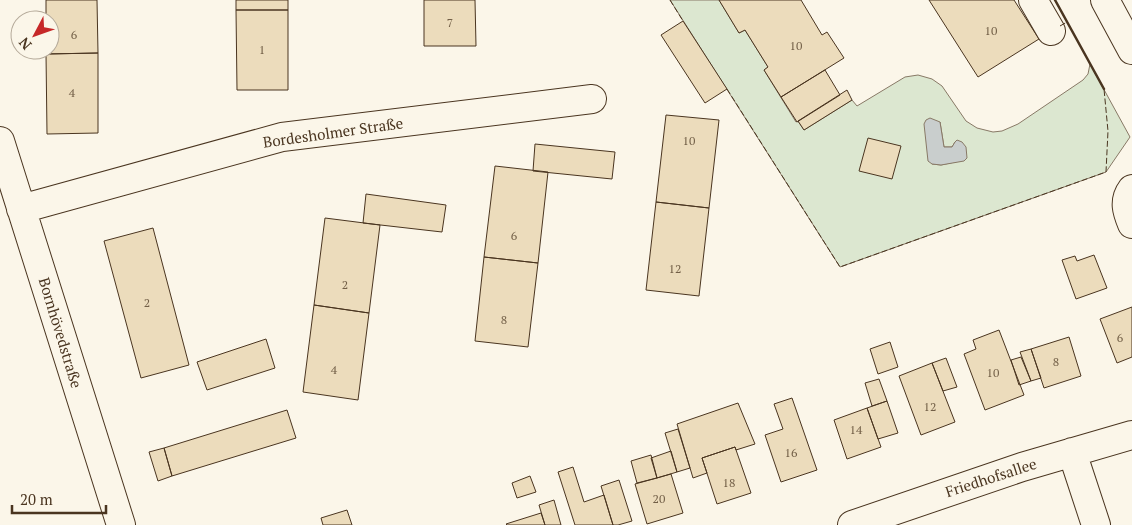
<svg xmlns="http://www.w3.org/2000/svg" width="1132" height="525" font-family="'PT Serif',serif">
<rect width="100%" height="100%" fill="#fbf6e9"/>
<!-- green -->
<path fill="#dce7d0" stroke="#887966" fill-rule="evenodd" d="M670,0H719L739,33L745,30L768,67L764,70L796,122L798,121L804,130L852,100L857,106L905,77L918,75L932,79L942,86L966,121L977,128L993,132L1002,131L1018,124L1083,80L1088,74L1090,64L1130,137L1106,172L840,267ZM940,122L944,147H952L955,142L964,160L941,165L932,164Z"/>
<!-- water -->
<path fill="#c9cecd" stroke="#887966" d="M930,118L940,122L944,147H952L955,142L957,140L962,142L966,147L967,158L964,161L941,165L932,164L928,161L924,124L926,120Z"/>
<!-- building -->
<path fill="#ecdcbc" stroke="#4a3520" d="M46,0H97L98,53L46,54V50H50V20H46Z
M236,0H288V10H236Z
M424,0H475L476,46H424Z
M719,0H801L822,35L827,32L844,58L781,97L764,70L768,67L745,30L739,33Z
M929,0H1014L1039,39L978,77Z
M236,10H288V90H237Z
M683,21L727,89L705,103L661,35Z
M98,53V133L47,134L46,54Z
M825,70L840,95L797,122L781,97Z
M847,90L852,100L804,130L798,121Z
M666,115L719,120L709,208L656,202Z
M868,138L901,146L892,179L859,171Z
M535,144L615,152L612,179L533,171Z
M495,166L548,172L538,263L484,257Z
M366,194L446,205L442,232L363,223Z
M656,202L709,208L699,296L646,290Z
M325,218L380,225L369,313L314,305Z
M153,228L189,365L141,378L104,241Z
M1094,255L1107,288L1076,299L1062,260L1075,256L1077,261Z
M484,257L538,263L528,347L475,341Z
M314,305L369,313L358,400L303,392Z
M1132,307V357L1117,363L1100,319Z
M999,330L1024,395L985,410L964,354L976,349L973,340Z
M1069,337L1081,376L1044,388L1031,349Z
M266,339L275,368L207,390L197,362Z
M890,342L898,367L878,374L870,349Z
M1031,349L1041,378L1031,381L1020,352Z
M1021,357L1031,381L1019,385L1011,360Z
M946,358L957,387L943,391L932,363Z
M932,363L955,422L921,435L899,376Z
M879,379L887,401L872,406L865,383Z
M792,398L817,470L781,482L765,435L783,429L774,404Z
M887,401L898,433L878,439L867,408Z
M738,403L755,444L736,450L735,447L702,458L707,473L693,478L677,424Z
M867,408L881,447L847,459L834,420Z
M287,410L296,438L172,476L164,448Z
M678,429L690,468L677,472L665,433Z
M735,447L751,493L717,504L702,458Z
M164,448L172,476L158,481L149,452Z
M671,451L677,472L657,478L651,458Z
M651,455L657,478L637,483L631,461Z
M573,467L584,502L604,495L613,525H575L558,472Z
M671,474L683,513L647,524L635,484Z
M530,476L536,492L517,498L512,483Z
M619,480L632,521L618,525H613L601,486Z
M554,500L561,525H545L539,505Z
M347,510L352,525H323L321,518Z
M541,513L545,525H507L506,524Z"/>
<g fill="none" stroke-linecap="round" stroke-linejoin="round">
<defs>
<path id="minor" d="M1033,0L1051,31
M0,141L121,525
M1132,189C1123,201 1127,212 1132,224
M21,209L282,137L592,99
M1072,452L1096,525
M852,525L1022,467L1132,435"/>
<path id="major" d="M1105,0L1132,50"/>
</defs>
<!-- minor casing -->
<use href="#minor" stroke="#4a3520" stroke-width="30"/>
<!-- major casing -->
<use href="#major" stroke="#4a3520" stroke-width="30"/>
<!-- minor -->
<use href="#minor" stroke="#fbf6e9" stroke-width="28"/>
<!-- major -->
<use href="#major" stroke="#fbf6e9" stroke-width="28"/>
<!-- fence -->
<path stroke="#4a3520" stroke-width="1" stroke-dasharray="6 2.5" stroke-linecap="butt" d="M670,0L683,21
M1060,26L1067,22
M727,89L840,267L1106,172L1108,131L1104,89"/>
<!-- wall -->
<path stroke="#4a3520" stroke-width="2.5" d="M1055,0L1104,89"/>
</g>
<g text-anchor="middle" stroke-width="4" stroke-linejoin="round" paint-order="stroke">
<!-- number labels -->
<g font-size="12" fill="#725f47">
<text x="450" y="27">7</text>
<text x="991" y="35">10</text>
<text x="74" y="39">6</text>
<text x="796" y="50">10</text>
<text x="262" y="54">1</text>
<text x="72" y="97">4</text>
<text x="689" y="145">10</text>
<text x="514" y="240">6</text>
<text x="675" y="273">12</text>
<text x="345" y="289">2</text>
<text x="147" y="307">2</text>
<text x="504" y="324">8</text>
<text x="1120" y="342">6</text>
<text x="1056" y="366">8</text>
<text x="334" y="374">4</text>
<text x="993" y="377">10</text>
<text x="930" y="411">12</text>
<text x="856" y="434">14</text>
<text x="791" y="457">16</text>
<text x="729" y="487">18</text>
<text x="659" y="503">20</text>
</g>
<!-- street labels -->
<g font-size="15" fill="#4a3520" stroke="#fbf6e9">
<text transform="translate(333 133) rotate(-8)" y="5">Bordesholmer Straße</text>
<text transform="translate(60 333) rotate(73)" y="5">Bornhövedstraße</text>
<text transform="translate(991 478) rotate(-18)" y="5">Friedhofsallee</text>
</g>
</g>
<!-- north arrow -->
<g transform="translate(35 35) rotate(229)"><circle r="24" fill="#fbf6e9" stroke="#b4a999"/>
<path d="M0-4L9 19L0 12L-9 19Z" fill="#c62828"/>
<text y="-8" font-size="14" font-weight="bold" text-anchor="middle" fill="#4a3520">N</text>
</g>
<!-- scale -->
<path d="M12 505v8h94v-8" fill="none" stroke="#4a3520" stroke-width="2.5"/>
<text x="20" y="505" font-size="15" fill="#4a3520" stroke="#fbf6e9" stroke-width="4" paint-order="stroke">20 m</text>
</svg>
